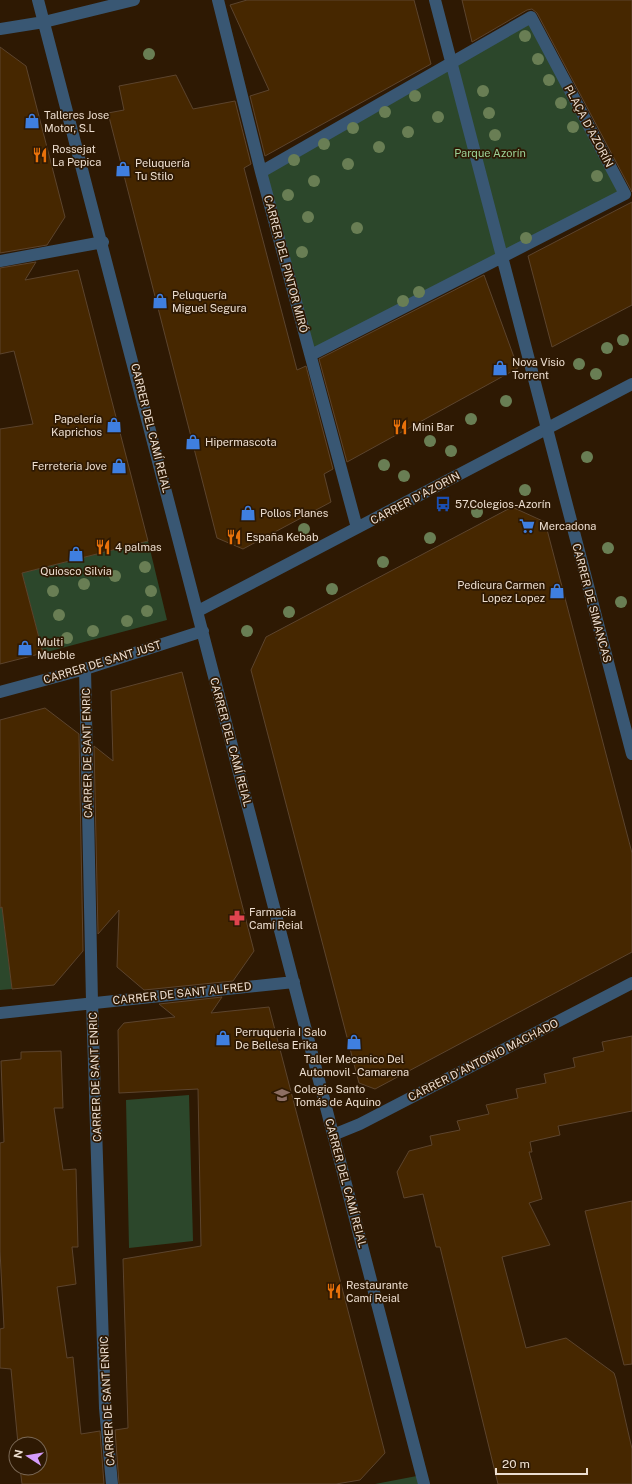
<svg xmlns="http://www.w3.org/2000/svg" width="632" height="1484" font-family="'Public Sans',sans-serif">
<rect width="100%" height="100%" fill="#2e1903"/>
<!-- green -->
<path fill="#2c472b" d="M531,17L625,194L311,355L261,172Z
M148,541L167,620L43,653L22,573Z
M2,907L12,989L0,990V908Z
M189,1095L193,1241L129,1248L126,1100Z
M422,1475L424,1484H375Z"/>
<!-- building -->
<path fill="#462700" stroke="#5c442d" d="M247,0H414L431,64L265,156L250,96L269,90L230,5Z
M462,0H632V192L537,13L532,9L527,10L472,42Z
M0,47L26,66L65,217L47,245L0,253Z
M176,75L193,109L235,101L251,164L244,168L297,370L306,366L333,469L324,474L331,502L243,549L217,538L108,113L124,110L119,86Z
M632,202V305L552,347L528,256Z
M36,262L25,280L78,270L148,541L22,573L43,653L0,664V429L33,424L14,351L0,354V268Z
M484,275L518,368L347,462L319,359Z
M512,507L545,522L632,853V952L375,1089L359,1083L251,670L266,637Z
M182,672L254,951L233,981L144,990L117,967L119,910L98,934L94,746L113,761L111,691Z
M45,708L79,734L83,951L54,985L12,989L2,907L0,908V720Z
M222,997L211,1013L269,1007L385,1453L360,1480L336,1484H119L115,1430L128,1428L123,1259L201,1246L198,1089L119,1093L118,1030L124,1023L175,1017L159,1004Z
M632,1036V1111L558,1126L560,1135L530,1142L532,1152H529L542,1199L529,1203L550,1245L502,1257L526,1348L566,1338L614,1373L616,1379L632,1449V1484H498L440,1247H436L423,1194L404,1198L397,1172L409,1151L432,1145L430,1136L460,1130L457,1121L489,1114L486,1105L518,1098L516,1089L546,1083L544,1074L575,1067L573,1058L604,1051L602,1042Z
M61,1051L63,1108H54L63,1170L76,1169L78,1247H72L76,1284L57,1287L67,1358L73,1357L81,1434L100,1431L104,1484H22L20,1468H40V1444H18L11,1369L0,1368V1329L4,1328L0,1251V1143L4,1142L1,1061L21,1059V1052Z
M632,1201V1364L624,1365L585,1211Z"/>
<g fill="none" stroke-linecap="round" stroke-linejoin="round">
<!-- minor -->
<path stroke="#395773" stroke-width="12" d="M38,0L424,1484
M218,0L261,172L357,528
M435,0L632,754
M0,29L44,22L134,0
M261,172L531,17L625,194L311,355
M0,261L103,242
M198,611L632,384
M85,669L92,1002L105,1408L112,1484
M0,692L85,669L203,631
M0,1013L294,982
M333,1135L360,1124L632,983"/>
</g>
<!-- trees -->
<g fill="#697e54">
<circle cx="525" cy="36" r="6"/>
<circle cx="149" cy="54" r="6"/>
<circle cx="538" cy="59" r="6"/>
<circle cx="549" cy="80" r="6"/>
<circle cx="483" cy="91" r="6"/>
<circle cx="415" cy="96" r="6"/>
<circle cx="561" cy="103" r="6"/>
<circle cx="385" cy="112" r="6"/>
<circle cx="489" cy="113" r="6"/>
<circle cx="438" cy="117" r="6"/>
<circle cx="573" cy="127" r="6"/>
<circle cx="353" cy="128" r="6"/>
<circle cx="408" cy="132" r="6"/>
<circle cx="495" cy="135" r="6"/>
<circle cx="324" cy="144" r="6"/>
<circle cx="379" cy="147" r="6"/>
<circle cx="294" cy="160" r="6"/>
<circle cx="348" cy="164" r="6"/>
<circle cx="597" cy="176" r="6"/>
<circle cx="314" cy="181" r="6"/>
<circle cx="288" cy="195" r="6"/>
<circle cx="308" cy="217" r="6"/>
<circle cx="357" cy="228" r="6"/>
<circle cx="526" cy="238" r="6"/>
<circle cx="302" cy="252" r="6"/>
<circle cx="419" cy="292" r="6"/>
<circle cx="403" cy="301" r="6"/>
<circle cx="623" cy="340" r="6"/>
<circle cx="607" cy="348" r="6"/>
<circle cx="579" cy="364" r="6"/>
<circle cx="596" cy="374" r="6"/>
<circle cx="506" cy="401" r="6"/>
<circle cx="471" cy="419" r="6"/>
<circle cx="430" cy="441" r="6"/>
<circle cx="451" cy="451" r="6"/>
<circle cx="587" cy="457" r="6"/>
<circle cx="384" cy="465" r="6"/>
<circle cx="404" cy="476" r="6"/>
<circle cx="525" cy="490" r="6"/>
<circle cx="477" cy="512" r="6"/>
<circle cx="304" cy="529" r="6"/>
<circle cx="430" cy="538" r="6"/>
<circle cx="608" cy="548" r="6"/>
<circle cx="383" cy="562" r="6"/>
<circle cx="145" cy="567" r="6"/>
<circle cx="115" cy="576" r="6"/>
<circle cx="84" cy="584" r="6"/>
<circle cx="332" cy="589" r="6"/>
<circle cx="53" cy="591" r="6"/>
<circle cx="151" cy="591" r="6"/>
<circle cx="621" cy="602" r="6"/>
<circle cx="147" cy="611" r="6"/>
<circle cx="289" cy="612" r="6"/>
<circle cx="59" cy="615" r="6"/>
<circle cx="127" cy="621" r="6"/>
<circle cx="93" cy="631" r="6"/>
<circle cx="247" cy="631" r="6"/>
<circle cx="67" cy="638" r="6"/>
</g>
<!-- icons -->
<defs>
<symbol id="shop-bare" viewBox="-9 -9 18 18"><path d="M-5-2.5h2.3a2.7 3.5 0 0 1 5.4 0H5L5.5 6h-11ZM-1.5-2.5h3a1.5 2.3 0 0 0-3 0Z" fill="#3f7fe0" stroke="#2e1903" stroke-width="2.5" paint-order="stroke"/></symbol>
<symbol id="restaurant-bare" viewBox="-9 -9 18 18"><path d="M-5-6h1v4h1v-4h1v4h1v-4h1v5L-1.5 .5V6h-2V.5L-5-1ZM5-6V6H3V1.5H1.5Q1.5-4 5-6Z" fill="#e8710a" stroke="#2e1903" stroke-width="2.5" paint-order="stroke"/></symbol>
<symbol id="bus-bare" viewBox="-9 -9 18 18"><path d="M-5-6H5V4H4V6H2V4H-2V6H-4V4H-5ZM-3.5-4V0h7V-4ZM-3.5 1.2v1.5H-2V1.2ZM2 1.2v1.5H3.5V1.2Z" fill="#1a4fb4" stroke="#2e1903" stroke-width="2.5" paint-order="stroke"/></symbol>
<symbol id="supermarket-bare" viewBox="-9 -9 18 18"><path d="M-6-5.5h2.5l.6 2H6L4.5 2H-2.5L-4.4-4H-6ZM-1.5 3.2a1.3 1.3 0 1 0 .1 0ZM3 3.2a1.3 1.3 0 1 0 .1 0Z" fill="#3f7fe0" stroke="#2e1903" stroke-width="2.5" paint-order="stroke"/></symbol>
<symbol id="pharmacy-bare" viewBox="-9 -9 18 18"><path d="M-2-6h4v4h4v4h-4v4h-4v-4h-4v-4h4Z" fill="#e0444e" stroke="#2e1903" stroke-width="2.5" paint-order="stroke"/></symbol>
<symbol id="school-bare" viewBox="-9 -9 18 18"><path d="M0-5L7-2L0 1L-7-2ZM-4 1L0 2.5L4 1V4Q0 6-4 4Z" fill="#8d6e63" stroke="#2e1903" stroke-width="2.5" paint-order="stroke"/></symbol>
</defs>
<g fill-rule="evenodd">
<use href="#shop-bare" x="21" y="110" width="22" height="22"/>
<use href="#restaurant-bare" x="29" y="144" width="22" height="22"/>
<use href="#shop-bare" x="112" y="158" width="22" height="22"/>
<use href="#shop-bare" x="149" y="290" width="22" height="22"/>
<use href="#shop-bare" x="489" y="357" width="22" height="22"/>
<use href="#shop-bare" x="103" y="414" width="22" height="22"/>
<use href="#restaurant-bare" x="389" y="416" width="22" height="22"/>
<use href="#shop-bare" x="182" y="431" width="22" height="22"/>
<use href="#shop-bare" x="108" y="455" width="22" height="22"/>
<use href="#bus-bare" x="432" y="493" width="22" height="22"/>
<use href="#shop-bare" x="237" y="502" width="22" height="22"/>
<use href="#supermarket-bare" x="516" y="515" width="22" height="22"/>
<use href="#restaurant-bare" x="223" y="526" width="22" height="22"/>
<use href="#restaurant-bare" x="92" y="536" width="22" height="22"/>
<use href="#shop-bare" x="65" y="543" width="22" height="22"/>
<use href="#shop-bare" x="546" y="580" width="22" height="22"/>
<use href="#shop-bare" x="14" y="637" width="22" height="22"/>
<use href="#pharmacy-bare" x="226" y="907" width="22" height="22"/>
<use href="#shop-bare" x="212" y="1027" width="22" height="22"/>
<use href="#shop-bare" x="343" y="1031" width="22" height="22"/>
<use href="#school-bare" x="271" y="1084" width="22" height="22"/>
<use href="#restaurant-bare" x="323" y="1280" width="22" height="22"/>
</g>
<g text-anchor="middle" stroke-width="3.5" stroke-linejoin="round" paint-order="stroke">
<!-- poi labels -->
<g font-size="11" fill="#edded0" stroke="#2e1903" text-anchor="start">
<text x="44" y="119">Talleres Jose<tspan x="44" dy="13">Motor, S.L</tspan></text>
<text x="52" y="153">Rossejat<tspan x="52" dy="13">La Pepica</tspan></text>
<text x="135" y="167">Peluquería<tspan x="135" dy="13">Tu Stilo</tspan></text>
<text x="172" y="299">Peluquería<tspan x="172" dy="13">Miguel Segura</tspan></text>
<text x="512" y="366">Nova Visio<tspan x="512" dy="13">Torrent</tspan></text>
<text x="102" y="423" text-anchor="end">Papelería<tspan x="102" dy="13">Kaprichos</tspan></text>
<text x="412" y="431">Mini Bar</text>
<text x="205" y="446">Hipermascota</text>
<text x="107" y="470" text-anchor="end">Ferreteria Jove</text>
<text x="455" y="508">57.Colegios-Azorín</text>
<text x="260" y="517">Pollos Planes</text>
<text x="539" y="530">Mercadona</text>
<text x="246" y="541">España Kebab</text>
<text x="115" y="551">4 palmas</text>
<text x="76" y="575" text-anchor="middle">Quiosco Silvia</text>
<text x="545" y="589" text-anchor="end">Pedicura Carmen<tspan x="545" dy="13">Lopez Lopez</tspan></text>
<text x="37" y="646">Multi<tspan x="37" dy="13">Mueble</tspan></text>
<text x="249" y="916">Farmacia<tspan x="249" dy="13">Camí Reial</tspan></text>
<text x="235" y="1036">Perruqueria I Salo<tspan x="235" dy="13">De Bellesa Erika</tspan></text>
<text x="354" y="1063" text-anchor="middle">Taller Mecanico Del<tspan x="354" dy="13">Automovil - Camarena</tspan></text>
<text x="294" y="1093">Colegio Santo<tspan x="294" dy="13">Tomás de Aquino</tspan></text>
<text x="346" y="1289">Restaurante<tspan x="346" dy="13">Camí Reial</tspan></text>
</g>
<!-- street labels -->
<g font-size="11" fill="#edded0" stroke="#2e1903">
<text transform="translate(589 126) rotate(62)" y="4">PLAÇA D'AZORÍN</text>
<text transform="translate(286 264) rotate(75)" y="4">CARRER DEL PINTOR MIRÓ</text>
<text transform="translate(151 428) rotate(76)" y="4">CARRER DEL CAMÍ REIAL</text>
<text transform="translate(415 498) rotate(-28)" y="4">CARRER D'AZORIN</text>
<text transform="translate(592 603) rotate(75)" y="4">CARRER DE SIMANCAS</text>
<text transform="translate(102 662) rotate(-17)" y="4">CARRER DE SANT JUST</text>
<text transform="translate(231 742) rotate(75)" y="4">CARRER DEL CAMÍ REIAL</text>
<text transform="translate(87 753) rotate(-91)" y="4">CARRER DE SANT ENRIC</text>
<text transform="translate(182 993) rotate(-6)" y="4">CARRER DE SANT ALFRED</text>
<text transform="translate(483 1060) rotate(-27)" y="4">CARRER D'ANTONIO MACHADO</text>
<text transform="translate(95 1077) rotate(-92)" y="4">CARRER DE SANT ENRIC</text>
<text transform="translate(346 1183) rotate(75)" y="4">CARRER DEL CAMÍ REIAL</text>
<text transform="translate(107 1401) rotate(-93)" y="4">CARRER DE SANT ENRIC</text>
</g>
<!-- park labels -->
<g font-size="11" fill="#9ad096" stroke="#2e1903">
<text x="490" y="157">Parque Azorín</text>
</g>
</g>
<!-- north arrow -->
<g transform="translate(28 1456) rotate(282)"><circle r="19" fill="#2e1903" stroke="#7a6855"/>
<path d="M0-3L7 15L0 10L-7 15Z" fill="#d59cfb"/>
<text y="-6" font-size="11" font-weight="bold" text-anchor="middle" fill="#edded0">N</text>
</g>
<!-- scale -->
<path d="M496 1468v6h91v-6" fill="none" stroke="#edded0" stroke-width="2"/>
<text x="502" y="1468" font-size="12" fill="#edded0" stroke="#2e1903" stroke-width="3" paint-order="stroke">20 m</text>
</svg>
